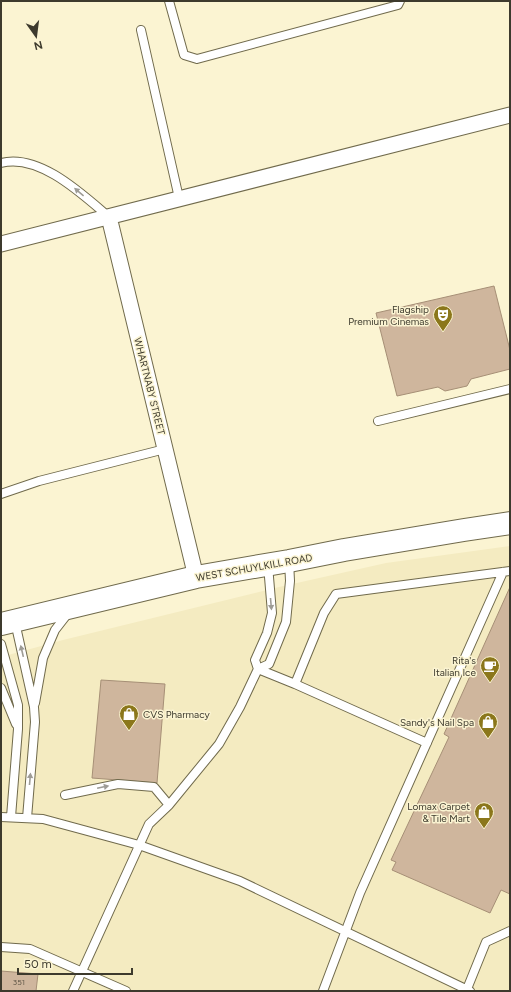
<svg xmlns="http://www.w3.org/2000/svg" width="511" height="992" font-family="Figtree,sans-serif">
<rect width="100%" height="100%" fill="#fbf4d2"/>
<!-- built -->
<path fill="#f4ebc1" d="M510,546V991H1V657L63,640L279,587L386,563Z"/>
<!-- building -->
<path fill="#cfb69d" stroke="#a68f76" d="M494,286L510,350V369L471,379L467,386L445,391L438,387L397,396L376,313Z
M510,587V894L501,890L490,913L392,870L396,862L391,860L449,737L444,734Z
M101,680L165,684L157,783L92,778Z
M1,971L38,974L36,991H1Z"/>
<g fill="none" stroke-linecap="round" stroke-linejoin="round">
<defs>
<path id="lane" d="M169,1L184,55L197,59L398,5L400,1
M141,30L179,198
M1,163C39,153 82,194 109,217
M378,421L510,389
M1,494L39,481L165,449
M268,565L272,613L267,633L255,660L258,669L295,684L324,613L336,594L510,571
M15,622L34,707L35,722L27,818
M1,644L18,705V729L11,817
M295,684L427,743
M1,688L16,724
M35,703L43,658L55,630L69,612
M65,795L118,784L154,787L169,805
M1,817L43,819L139,845L240,881L470,991
M1,947L30,949L126,991
M467,989L486,942L510,931
M73,991L149,824L169,805L219,744L240,707L258,669L269,664L286,622L290,581L289,561
M323,991L360,893L503,572"/>
<path id="street" d="M109,217L196,577
M1,244L510,115"/>
<path id="primary" d="M1,624L196,577L289,561L344,550L464,530L510,523"/>
</defs>
<!-- lane casing -->
<use href="#lane" stroke="#706a4c" stroke-width="10"/>
<!-- street casing -->
<use href="#street" stroke="#706a4c" stroke-width="17"/>
<!-- primary casing -->
<use href="#primary" stroke="#706a4c" stroke-width="24"/>
<!-- lane -->
<use href="#lane" stroke="#fff" stroke-width="8"/>
<!-- street -->
<use href="#street" stroke="#fff" stroke-width="15"/>
<!-- primary -->
<use href="#primary" stroke="#fff" stroke-width="22"/>
</g>
<!-- one-way arrows -->
<defs><path id="oneway-solid" d="M-6-.8H1V-3.2L6.5 0L1 3.2V.8H-6Z"/></defs>
<g fill="#9e9c96">
<use href="#oneway-solid" transform="translate(79 192) rotate(-140)"/>
<use href="#oneway-solid" transform="translate(271 604) rotate(85)"/>
<use href="#oneway-solid" transform="translate(22 651) rotate(-103)"/>
<use href="#oneway-solid" transform="translate(30 779) rotate(-85)"/>
<use href="#oneway-solid" transform="translate(103 787) rotate(-12)"/>
</g>
<!-- icons -->
<defs>
<symbol id="theatre-pin" viewBox="-11 -11 22 30"><path d="M0 17L-7.5 6A9.5 9.5 0 1 1 7.5 6Z" fill="#8b771b" stroke="#fbf4d2"/><path d="M-5-5.5Q0-4 5-5.5V0Q5 5 0 6Q-5 5-5 0ZM-3.3-2.5H-1v1.5H-3.3ZM1-2.5H3.3v1.5H1ZM-2.8 1Q0 5.5 2.8 1Z" fill="#fff"/></symbol>
<symbol id="cafe-pin" viewBox="-11 -11 22 30"><path d="M0 17L-7.5 6A9.5 9.5 0 1 1 7.5 6Z" fill="#8b771b" stroke="#fbf4d2"/><path d="M-5.5-4.5H6V0H3Q3 3.5 0 3.5H-2.5Q-5.5 3.5-5.5 0ZM3-3.2v2h1.7v-2ZM-6 4.5H4V6H-6Z" fill="#fff"/></symbol>
<symbol id="shop-pin" viewBox="-11 -11 22 30"><path d="M0 17L-7.5 6A9.5 9.5 0 1 1 7.5 6Z" fill="#8b771b" stroke="#fbf4d2"/><path d="M-5-2.5h2.3a2.7 3.5 0 0 1 5.4 0H5L5.5 6h-11ZM-1.5-2.5h3a1.5 2.3 0 0 0-3 0Z" fill="#fff"/></symbol>
</defs>
<g fill-rule="evenodd">
<use href="#theatre-pin" x="432" y="304" width="22" height="30"/>
<use href="#cafe-pin" x="479" y="655" width="22" height="30"/>
<use href="#shop-pin" x="118" y="703" width="22" height="30"/>
<use href="#shop-pin" x="477" y="711" width="22" height="30"/>
<use href="#shop-pin" x="473" y="801" width="22" height="30"/>
</g>
<g text-anchor="middle" stroke-width="3" stroke-linejoin="round" paint-order="stroke">
<!-- number labels -->
<g font-size="8" fill="#625949">
<text x="19" y="985">351</text>
</g>
<!-- poi labels -->
<g font-size="10" fill="#3d3a2d" stroke="#fbf4d2" text-anchor="end">
<text x="429" y="313">Flagship<tspan x="429" dy="12">Premium Cinemas</tspan></text>
<text x="476" y="664">Rita's<tspan x="476" dy="12">Italian Ice</tspan></text>
<text x="143" y="718" text-anchor="start">CVS Pharmacy</text>
<text x="474" y="726">Sandy's Nail Spa</text>
<text x="470" y="810">Lomax Carpet<tspan x="470" dy="12">&amp; Tile Mart</tspan></text>
</g>
<!-- street labels -->
<g font-size="10" fill="#3d3a2d" stroke="#fbf4d2">
<text transform="translate(150 386) rotate(76)" y="4">WHARTNABY STREET</text>
<text transform="translate(254 567) rotate(-10)" y="4">WEST SCHUYLKILL ROAD</text>
</g>
</g>
<!-- border -->
<rect width="511" height="992" fill="none" stroke="#3d3a2d" stroke-width="4"/>
<!-- north arrow -->
<g transform="translate(36 36) rotate(166)" stroke="#fbf4d2" stroke-width="3" paint-order="stroke">
<path d="M0-3L7 15L0 10L-7 15Z" fill="#3d3a2d"/>
<text y="-6" font-size="11" font-weight="bold" text-anchor="middle" fill="#3d3a2d">N</text>
</g>
<!-- scale -->
<path d="M18 968v6h114v-6" fill="none" stroke="#3d3a2d" stroke-width="2"/>
<text x="24" y="968" font-size="12" fill="#3d3a2d" stroke="#fbf4d2" stroke-width="3" paint-order="stroke">50 m</text>
</svg>
